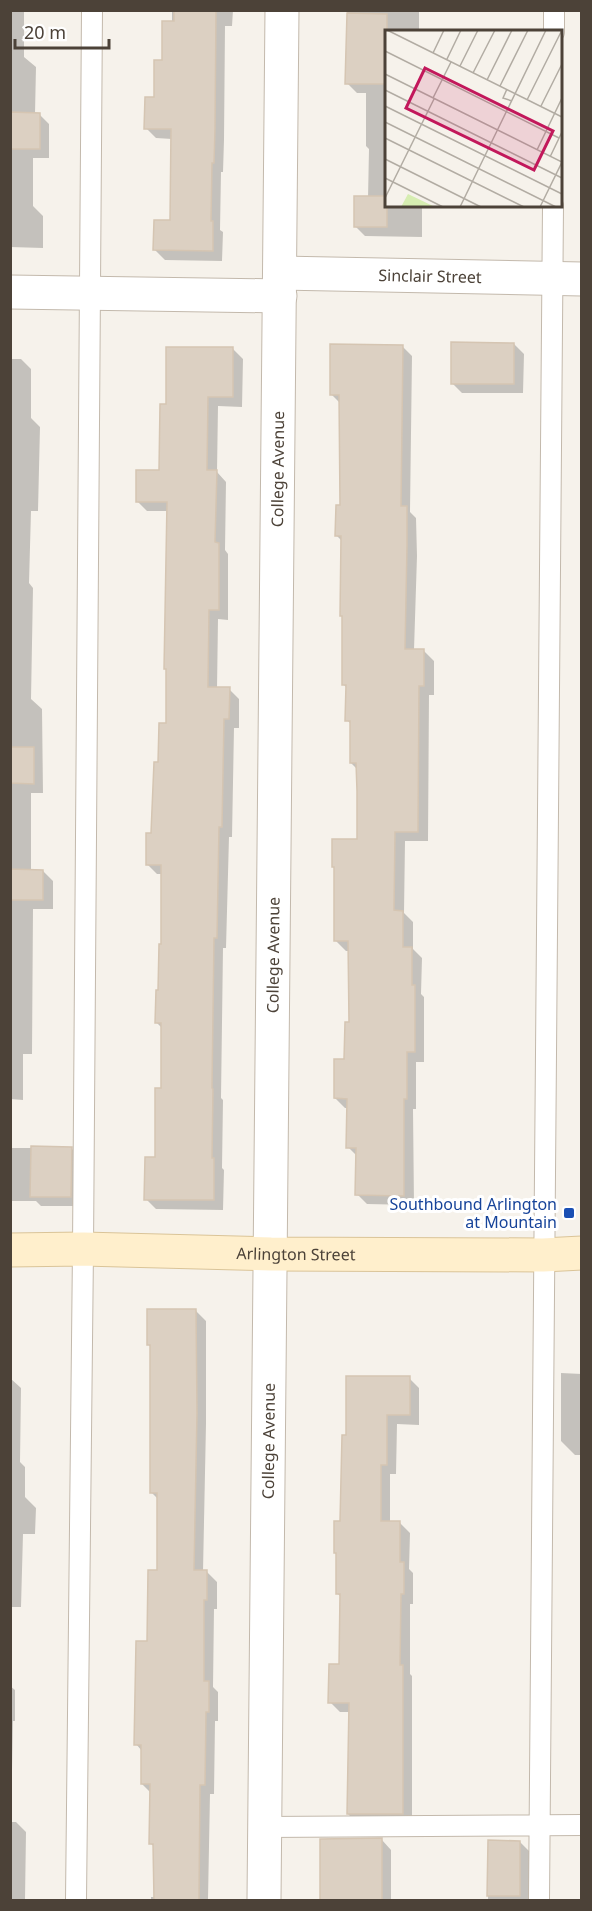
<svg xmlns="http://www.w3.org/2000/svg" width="592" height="1911" font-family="'Noto Sans',sans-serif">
<rect width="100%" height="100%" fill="#f6f2eb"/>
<!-- shadow -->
<path fill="#0003" d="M10,10H24V57L36,67L35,114H39L49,124V158H33V206L43,216V248L10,247Z
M172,10H233L232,26H225L224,140L223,172H221L220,230L223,232L222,261L165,260L155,250L171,222L172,139L156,138L146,128L163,62L172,23Z
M347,10H419V32H386V206H422V237L365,236L355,226L368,198L369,149L366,146V93H357L347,83Z
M514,344L524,354L523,393H462L452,383Z
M402,346L412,356L410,512L416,518L417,556L414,650L424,651L434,661V695H429L428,841H405L404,913L413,922V949L422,958L421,994L424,997V1062H416V1109H413L414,1205L367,1204L357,1194V1156L348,1147V1108H345L335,1098L346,1060L350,1023L349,951H346L336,941V869L333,867L358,841V770L351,763L352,725L347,720V688L344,685L342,541L337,536L341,507V404L331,394Z
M233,349L243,359L242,407L218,406L217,472L226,482L225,550L228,554V620L218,619L217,689H229L239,699V728H234L232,837H229L226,948H223L221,1098L223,1100L222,1168L224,1170L223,1210L156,1209L146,1199L157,1159L162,1089V1028L157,1023L162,945L163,874H157L147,864L153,834L160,764L168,725V511H147L137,501L160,471L168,405Z
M10,359H21L31,369V418L40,427L38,511H31L29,583L33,588L31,699L42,709L43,793H31V871H43L53,881V909H33L32,1054H23V1100L10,1099Z
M10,1148H71L81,1158V1206H41L36,1201H10Z
M196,1311L206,1321V1424L203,1572H207L217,1582V1609H214L213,1687L218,1692V1721H215L214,1794H210L208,1899L210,1900H151V1897H155V1847L151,1844V1793L142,1784V1751L136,1744L158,1571L159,1500L152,1493V1348L149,1345Z
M561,1373L582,1374V1455H575L561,1441Z
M10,1378L21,1388L20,1462L25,1467V1497L36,1508L35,1534H23L21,1607H10Z
M409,1378L419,1388V1425L397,1424L396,1474H390V1523H400L410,1533L409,1569L413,1573V1604H410V1674L412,1676V1824H358L348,1814L350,1712H340L330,1702L341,1666V1597L337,1593L338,1555L335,1553L342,1523L347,1437Z
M10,1686L15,1690V1721H13L12,1771H10Z
M10,1822H16L26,1832L25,1900H10Z
M321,1840H382L391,1850V1900H321Z
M489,1842H520L530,1852L529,1900H488Z"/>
<!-- building -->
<path fill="#dcd0c2" stroke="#d5c5b2" stroke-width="1.5" d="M174,10H216L215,129L214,163H212L211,221H213V251L153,250L154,220H170L171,129H144L145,97H154V60H162V21H174Z
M347,13L387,14V84H345Z
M10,112L40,113V149H10Z
M354,196H387V227H354Z
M451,342L514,343V384H451Z
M330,344L403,345L401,506H407V546L405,649H424V686H419L418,832H395L394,910L403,911V947H412V985H415V1052H407V1099H404V1196L355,1195L356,1148H346L347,1099L334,1098V1059H344L345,1022H349L348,941H334V867H332V839H357V791L356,763H350V721H345L346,685H342V616H340L341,536H335L336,505H340L339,395H330Z
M166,347H233V397H208L207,470H217L215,542L219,543V610H209L208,687H230L229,719H224L222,827H219L217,938H214L212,1088L213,1089L212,1158H214V1200H144L145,1157H155V1088H161V1023H155L156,990H158L159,944H161V865H146V833H151L154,762H158L159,723H166V669H164L167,502H136V470H159L160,404H166Z
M10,747H34V784L10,783Z
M10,869L43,870V900H10Z
M31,1146L72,1147L71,1197H30Z
M147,1309H196L197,1413L194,1570H207V1600H204V1681H209V1712H206L205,1785H200L199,1900H154L153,1844H149L150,1784H141V1745H134L136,1641H147L148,1570H157V1493H150V1345H147Z
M346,1376H410V1415H387V1465H381V1521H400V1562H404V1594H401L400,1665H403V1814H347L349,1703H328L329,1664H339L340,1594H336V1553H334V1521H340L342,1435H346Z
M382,1838V1900H320V1839Z
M488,1840L520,1841V1896H487Z"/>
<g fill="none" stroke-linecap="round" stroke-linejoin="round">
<defs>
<path id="lane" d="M554,32V10
M265,1827L582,1825
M76,1900L83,1249L92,10
M539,1900L553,206"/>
<g id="street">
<path id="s1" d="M280,273L582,279"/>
<path d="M10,292L280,296"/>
<path id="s2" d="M264,1900L282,10"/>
</g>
<g id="secondary">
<path id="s3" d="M10,1250L83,1249L271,1254L543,1255L582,1253"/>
</g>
</defs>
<!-- lane casing -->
<use href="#lane" stroke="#c3b9ac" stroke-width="22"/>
<!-- street casing -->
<use href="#street" stroke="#c3b9ac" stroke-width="35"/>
<!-- secondary casing -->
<use href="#secondary" stroke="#dac498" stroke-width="35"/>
<!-- lane -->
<use href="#lane" stroke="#fff" stroke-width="20"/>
<!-- street -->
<use href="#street" stroke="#fff" stroke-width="33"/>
<!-- secondary -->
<use href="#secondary" stroke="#ffefcc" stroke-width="33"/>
</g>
<!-- markers -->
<rect fill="#1a4fb4" stroke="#fff" stroke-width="2" x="563" y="1207" width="12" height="12" rx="3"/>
<g text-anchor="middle" stroke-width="6" stroke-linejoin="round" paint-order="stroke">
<!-- street labels -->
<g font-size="16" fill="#4c4238" stroke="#fff">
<text dy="6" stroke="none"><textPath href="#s1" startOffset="150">Sinclair Street</textPath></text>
<text dy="6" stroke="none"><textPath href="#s2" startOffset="1431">College Avenue</textPath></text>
<text dy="6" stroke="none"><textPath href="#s2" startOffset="945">College Avenue</textPath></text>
<text dy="6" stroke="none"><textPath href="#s3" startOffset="286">Arlington Street</textPath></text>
<text dy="6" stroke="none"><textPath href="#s2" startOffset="459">College Avenue</textPath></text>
</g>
<!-- transit labels -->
<g font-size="16" fill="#164399" stroke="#fff" text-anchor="end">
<text x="557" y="1210">Southbound Arlington<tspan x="557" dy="18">at Mountain</tspan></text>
</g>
</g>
<!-- overview -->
<g transform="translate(385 30)">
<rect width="177" height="177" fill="#f6f2eb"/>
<path d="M23,164L50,177H16Z" fill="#d6edb1"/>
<path fill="none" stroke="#b2aca3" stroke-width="1.5" d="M2,0L177,87M0,21L174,108M48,23L59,0M62,29L76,0M75,36L93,0M88,43L110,0M0,44L177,132L155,177M102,50L127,0M115,56L143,0M122,59L118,68L127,71M0,60L177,148M48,68L66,32M142,70L177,0M0,76L177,164M156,76L177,34M0,92L171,177M0,108L139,177M152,120L177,68M165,127L177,102M0,129L96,177M0,148L58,177M0,168L49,69M75,177L161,0"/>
<path fill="#c2185b" fill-opacity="0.15" stroke="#c2185b" stroke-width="3" d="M40,38L168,101L149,140L21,78Z"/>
<rect width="177" height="177" fill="none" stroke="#4c4238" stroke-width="3"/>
</g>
<!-- border -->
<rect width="592" height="1911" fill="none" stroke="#4c4238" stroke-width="24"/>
<!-- scale -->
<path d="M15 39v9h94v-9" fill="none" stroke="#4c4238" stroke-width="3"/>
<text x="24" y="39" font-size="18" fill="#4c4238" stroke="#ffffff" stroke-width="4.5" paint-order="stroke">20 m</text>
</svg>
